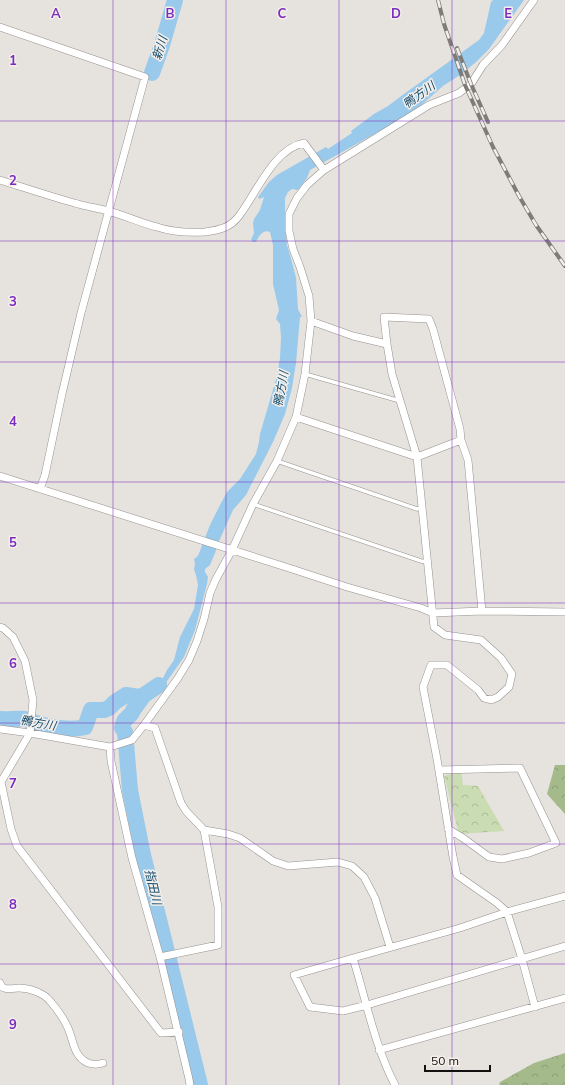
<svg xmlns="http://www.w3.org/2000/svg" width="565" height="1085" font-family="Mulish,'Noto Sans JP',sans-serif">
<defs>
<pattern id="forest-crowns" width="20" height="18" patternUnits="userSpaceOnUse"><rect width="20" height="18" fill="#a5ba8a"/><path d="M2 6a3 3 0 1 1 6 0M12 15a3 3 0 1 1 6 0" fill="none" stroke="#8d9f76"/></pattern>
<pattern id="park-crowns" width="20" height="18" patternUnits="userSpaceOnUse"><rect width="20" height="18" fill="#cadcb2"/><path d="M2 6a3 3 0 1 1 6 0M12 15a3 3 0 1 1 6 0" fill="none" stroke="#acbc98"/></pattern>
</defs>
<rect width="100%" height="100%" fill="#e6e2de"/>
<!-- forest -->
<path fill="url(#forest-crowns)" d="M555,765H565V814L547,794Z
M565,1053V1085H499L500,1082L534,1063Z"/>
<!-- park -->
<path fill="url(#park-crowns)" d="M461,771L463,785L478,786L504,831L459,834L444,776Z"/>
<!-- water -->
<path fill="#99c9eb" d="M493,0H524L489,49L476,62L460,75L443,86L412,113L310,170L307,178L298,190L292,189L288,192L285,198V226L287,245L292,262L296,278L298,309L302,317H300L296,363L292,388L285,414L273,442L246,495L233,510L219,541L215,553L210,565L205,569V572L208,577L207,584L195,630L184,657L165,684L158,688L143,700L138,694L146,690L153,684L160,681L163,678L167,670L174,660L180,637L194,609L198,585L196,575L194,569L195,564L194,559L198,556L210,525L221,503L227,492L240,479L256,454L259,442L260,434L277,376L280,358L281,338L280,324L276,319L279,310L273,284V245L270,232C263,229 259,236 256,242H253L251,240L254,233L253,223L254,219L260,210L264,197L259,199L258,197L269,182L277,175L326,147L328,149L352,133L351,131L374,114L388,106L404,94L479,40L484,33L491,2Z"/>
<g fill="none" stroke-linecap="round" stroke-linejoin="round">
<!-- river -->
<path stroke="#99c9eb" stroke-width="16" d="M152,73L162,45L175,0
M144,695C141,700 137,704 134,709C133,710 132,713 131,714C125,721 124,718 122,728L125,732L130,790L143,855L200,1085
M0,719C8,720 16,718 25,719C29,720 32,722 36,723C52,728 69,731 85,727L91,710H104L109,708L115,702L126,695L139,697L144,695L159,685"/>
<defs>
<path id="lane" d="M305,374L400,401
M277,461L417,509L422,508
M253,504L421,561L428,562"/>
<path id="street" d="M0,27L145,77L81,313L62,394L45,475L40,489
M0,180C26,188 52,197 78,204C88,207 98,208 108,211C124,215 140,223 157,227C172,232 188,233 205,232C219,230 230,228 239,216C256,194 274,148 304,143L324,170
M311,321L309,296L300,267L293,249L289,231V214L297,198L307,185L324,170L429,105L459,93L471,84L483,65L502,45L534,0
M296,417L417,457L461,440
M0,476L292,569L347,587L421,608L433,613L482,611L565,612
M482,611L468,460L461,440L460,429L433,329L429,319L384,317L387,344L392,374L417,457L434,627L445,635L481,640L501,658L512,674L509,687L498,697L491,700L484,698L478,690L447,665H431L423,687L437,759L453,857L457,875L497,903L507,912L522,959L535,1007
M0,627L3,628L13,637L25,661L33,700L30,733L1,782L11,829L17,846L161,1033L179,1032
M144,725L155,728L181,803L186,811L204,830L218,907V945L160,957
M0,729L30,733L110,747L132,740L144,725L178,678L189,660L197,641L204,619L210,593L216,579L232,550L253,504L277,461L296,417L305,374L311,321L353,336L387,344
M110,747L111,761L132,858L160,957L189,1079L190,1085
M439,770L520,768L556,843L529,853L502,859L489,857L463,838L448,829
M204,830L228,834L240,838L273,861L288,866L338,862L352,866L364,877L375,898L390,947
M353,958L294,975L310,1007L343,1011L367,1005L565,946
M0,983C1,985 1,987 4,988C9,990 15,988 19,988C29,988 44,993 50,1001C56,1008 62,1016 66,1024C74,1038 72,1056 88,1063C94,1065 97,1065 103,1063
M379,1050L565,998
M395,1085C375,1047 366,1000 353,958L460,928L507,912L565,896"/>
</defs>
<!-- lane casing -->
<use href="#lane" stroke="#96928e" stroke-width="4.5"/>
<!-- street casing -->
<use href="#street" stroke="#96928e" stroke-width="8"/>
<!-- lane -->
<use href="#lane" stroke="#fff" stroke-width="3.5"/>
<!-- street -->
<use href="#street" stroke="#fff" stroke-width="7"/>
<defs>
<path id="rail" d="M438,0L444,24L465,85L493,147L519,196L536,225L565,266
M457,48L471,84L488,122"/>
</defs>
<!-- rail casing -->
<use href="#rail" stroke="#7e7c78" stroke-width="4"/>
<!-- rail -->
<use href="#rail" stroke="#f4efeb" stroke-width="2.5" stroke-dasharray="8" stroke-linecap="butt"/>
</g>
<!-- grid -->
<path fill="none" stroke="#7b2cbf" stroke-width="1" stroke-opacity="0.55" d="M113,0V1085M226,0V1085M339,0V1085M452,0V1085M0,121H565M0,241H565M0,362H565M0,482H565M0,603H565M0,723H565M0,844H565M0,964H565"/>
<g text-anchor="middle" stroke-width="3" stroke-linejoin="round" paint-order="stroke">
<!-- water labels -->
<g font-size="12" font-style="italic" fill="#154e6f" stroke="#f4efeb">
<text transform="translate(160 48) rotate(-73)" y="4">新川</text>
<text transform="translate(419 95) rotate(-36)" y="4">鴨方川</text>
<text transform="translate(281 389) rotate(-80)" y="4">鴨方川</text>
<text transform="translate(38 723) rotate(10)" y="4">鴨方川</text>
<text transform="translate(153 887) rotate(77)" y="4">指田川</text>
</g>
</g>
<g font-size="13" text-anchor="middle" font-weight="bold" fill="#7b2cbf" stroke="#f4efeb" stroke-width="3" stroke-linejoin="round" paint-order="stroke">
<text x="56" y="18">A</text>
<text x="170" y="18">B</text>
<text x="282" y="18">C</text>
<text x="396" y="18">D</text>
<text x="508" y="18">E</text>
<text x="13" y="65">1</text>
<text x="13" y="185">2</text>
<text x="13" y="306">3</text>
<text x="13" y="426">4</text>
<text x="13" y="547">5</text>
<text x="13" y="668">6</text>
<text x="13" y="788">7</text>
<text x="13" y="909">8</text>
<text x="13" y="1029">9</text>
</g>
<!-- scale -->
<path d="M425 1065v6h65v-6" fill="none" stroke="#12110f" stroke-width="2"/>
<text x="431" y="1065" font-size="12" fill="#12110f" stroke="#f4efeb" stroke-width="3" paint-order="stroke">50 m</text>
</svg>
